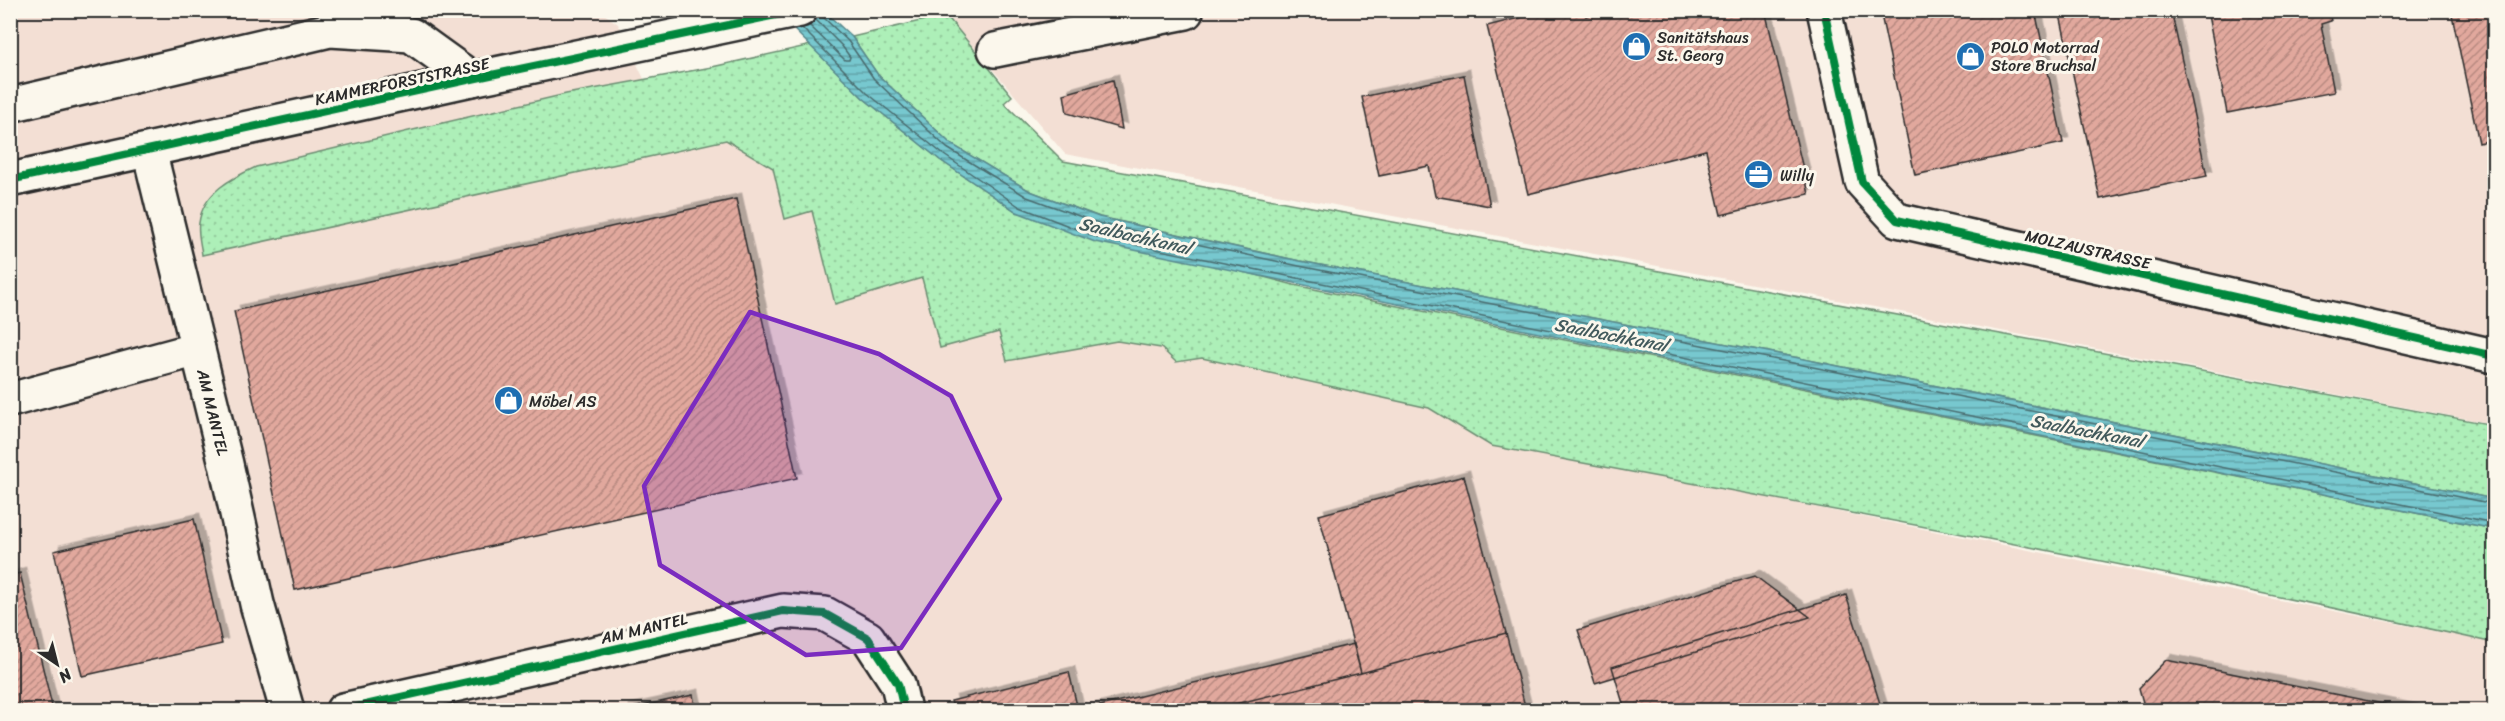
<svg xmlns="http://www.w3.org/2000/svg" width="2505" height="721" font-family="Sriracha,sans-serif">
<defs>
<pattern id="grass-dots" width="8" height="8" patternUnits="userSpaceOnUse" patternTransform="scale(1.5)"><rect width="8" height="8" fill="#adefb8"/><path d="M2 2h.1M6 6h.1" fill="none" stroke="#95cd9e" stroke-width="1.8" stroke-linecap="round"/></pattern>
<pattern id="water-rules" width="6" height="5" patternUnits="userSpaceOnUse" patternTransform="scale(1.5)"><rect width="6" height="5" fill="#77c8cf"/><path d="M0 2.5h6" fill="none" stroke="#62a3a8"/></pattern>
<pattern id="building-hatch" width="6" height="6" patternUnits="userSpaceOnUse" patternTransform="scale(1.5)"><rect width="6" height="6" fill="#e1a89d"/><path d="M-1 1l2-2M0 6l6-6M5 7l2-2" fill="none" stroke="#b78980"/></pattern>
<filter id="shadow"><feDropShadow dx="5.5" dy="-5.5" stdDeviation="0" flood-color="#0004"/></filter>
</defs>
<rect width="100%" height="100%" fill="#fbf7ec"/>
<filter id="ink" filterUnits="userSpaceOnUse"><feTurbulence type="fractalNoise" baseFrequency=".0167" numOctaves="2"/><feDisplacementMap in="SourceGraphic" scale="12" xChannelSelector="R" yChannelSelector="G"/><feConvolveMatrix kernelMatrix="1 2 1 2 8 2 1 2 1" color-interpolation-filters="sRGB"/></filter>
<g filter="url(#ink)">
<!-- built -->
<path fill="#f3dfd4" d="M1017,10L2494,11V424L1065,154L946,15Z
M10,11H600L618,24L646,83L1460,379L1494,443L2494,643V710H11Z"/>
<!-- grass -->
<path fill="url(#grass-dots)" stroke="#6c8d72" stroke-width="1.5" d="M946,15L1012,96L1004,103L1063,161L2494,425V499L1784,355L1300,261L1100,217L1030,191L951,144L878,75L852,37Z
M811,45L863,98L940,160L1017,212L1294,285L2494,529V643C2162,569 1826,508 1491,446L1429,408L1202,358L1176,362L1161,348L1117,341L1007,361L999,332L940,348L922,278L835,304L812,211L785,219L773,168L726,140L202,255C201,245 197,232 199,223C203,192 232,178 256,167L566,94L712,67Z"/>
<!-- water -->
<path fill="url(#water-rules)" stroke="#59898d" stroke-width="1.5" d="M775,11H824L852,37L878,75L951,144L1030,191L1099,217L1300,261L1784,355L2494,499V529L1095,242L1017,212L940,160L863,98Z"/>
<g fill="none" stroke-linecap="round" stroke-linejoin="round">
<!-- shore -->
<path stroke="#496a6d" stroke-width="1.5" d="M821,10L823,17L848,41L874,79L947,148L1027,197L1098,223L1299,266L1783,361L2494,504
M809,25L845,60H849L850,57L842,46L815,19
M802,28L867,93L944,155L1020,207L1097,237L2494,523"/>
</g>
<!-- building -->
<path fill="url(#building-hatch)" stroke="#2b2b2b" stroke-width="1.5" filter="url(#shadow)" d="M1551,10H1585L1586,16L1609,10H1765L1809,194L1721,215L1706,150L1528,194L1487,26Z
M1880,10H2035L2063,143L1915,175Z
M2059,10H2171L2207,176L2100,199Z
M2207,10H2329L2331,21L2321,24L2334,92L2227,113Z
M2451,10H2494V139L2479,143Z
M1464,75L1490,206L1435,196L1429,166L1379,176L1362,97Z
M1113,80L1122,129L1067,113L1064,94Z
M736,199L797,478L295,590L234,311Z
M1464,476L1506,633L1361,673L1319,515Z
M194,519L222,644L82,676L54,551Z
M20,573L53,710H14L10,695V576Z
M1755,576L1810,617L1595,683L1578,630Z
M1846,595L1882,710H1625L1612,667Z
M1506,633L1526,710H1211L1361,673Z
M1354,644L1361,673L1211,710H1083Z
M2166,660L2413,710H2145L2139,688Z
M1069,672L1078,710H954L951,701Z
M693,695L696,710H623Z"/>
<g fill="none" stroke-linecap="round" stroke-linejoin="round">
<defs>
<g id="minor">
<path d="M1824,10L1862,182L1897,220L2494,356"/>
<path d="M995,50L1186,12"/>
<path d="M10,105L330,30L411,35L472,79"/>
<path id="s1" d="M149,150L226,464L257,604L287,710"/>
<path d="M10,180L472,79L800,10"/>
<path d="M10,400L198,349"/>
<path d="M343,710L783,611L825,614L868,638L898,684L904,710"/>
</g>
</defs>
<!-- minor casing -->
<use href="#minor" stroke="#2b2b2b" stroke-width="38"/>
<!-- minor -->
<use href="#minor" stroke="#fbf7ec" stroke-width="33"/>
<defs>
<path id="cycleway" d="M1824,10L1862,182L1897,220L2494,356
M10,180L472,79L800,10
M343,710L783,611L825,614L868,638L898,684L904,710"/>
</defs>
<!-- cycleway casing -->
<use href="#cycleway" stroke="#fbf7ec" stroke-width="11"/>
<!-- cycleway -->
<use href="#cycleway" stroke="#00873e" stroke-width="8"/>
</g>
</g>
<!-- marked area -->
<path fill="#7b2cbf" fill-opacity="0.2" stroke="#7b2cbf" stroke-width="4.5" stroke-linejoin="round" d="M750,312L879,354L951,396L1000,499L901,648L806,655L660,565L644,486Z"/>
<!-- icons -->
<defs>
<symbol id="shop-disc" viewBox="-11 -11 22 22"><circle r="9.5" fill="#1f6fb2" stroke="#fbf7ec"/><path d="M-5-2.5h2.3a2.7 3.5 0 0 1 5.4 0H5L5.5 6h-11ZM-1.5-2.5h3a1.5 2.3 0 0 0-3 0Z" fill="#fff"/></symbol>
<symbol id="office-disc" viewBox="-11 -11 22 22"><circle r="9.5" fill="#1f6fb2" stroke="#fbf7ec"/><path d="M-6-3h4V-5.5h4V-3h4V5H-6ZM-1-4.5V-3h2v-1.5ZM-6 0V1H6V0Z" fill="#fff"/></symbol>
</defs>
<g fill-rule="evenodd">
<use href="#shop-disc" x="1620" y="30" width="33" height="33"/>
<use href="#shop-disc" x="1954" y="40" width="33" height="33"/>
<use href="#office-disc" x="1742" y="158" width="33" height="33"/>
<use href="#shop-disc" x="492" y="384" width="33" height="33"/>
</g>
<g text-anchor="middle" stroke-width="6" stroke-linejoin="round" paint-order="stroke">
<!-- poi labels -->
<g font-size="16" fill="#2b2b2b" stroke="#fbf7ec" text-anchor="start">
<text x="1657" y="43">Sanitätshaus<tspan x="1657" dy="18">St. Georg</tspan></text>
<text x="1991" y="53">POLO Motorrad<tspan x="1991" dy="18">Store Bruchsal</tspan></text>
<text x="1780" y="181">Willy</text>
<text x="529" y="407">Möbel AS</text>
</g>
<!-- street labels -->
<g font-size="16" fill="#2b2b2b" stroke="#fbf7ec">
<text transform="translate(402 81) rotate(-12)" y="6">KAMMERFORSTSTRASSE</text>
<text transform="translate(2088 249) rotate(13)" y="6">MOLZAUSTRASSE</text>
<text dy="6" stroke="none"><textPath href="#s1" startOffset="270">AM MANTEL</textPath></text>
<text transform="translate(644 628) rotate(-13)" y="6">AM MANTEL</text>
</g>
<!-- water labels -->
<g font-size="18" font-style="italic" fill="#425a5c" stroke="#fbf7ec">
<text transform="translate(1135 236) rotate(13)" y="6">Saalbachkanal</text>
<text transform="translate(1611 335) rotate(11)" y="6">Saalbachkanal</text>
<text transform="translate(2087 431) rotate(11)" y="6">Saalbachkanal</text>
</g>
</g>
<!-- margin -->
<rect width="2505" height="721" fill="none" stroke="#fbf7ec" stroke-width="36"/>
<rect x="18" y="18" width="2469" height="685" fill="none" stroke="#2b2b2b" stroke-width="2" filter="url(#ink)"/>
<!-- north arrow -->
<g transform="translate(57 664) rotate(145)" stroke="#fbf7ec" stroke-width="4.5" paint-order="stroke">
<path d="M0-4.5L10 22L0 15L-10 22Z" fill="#2b2b2b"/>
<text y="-9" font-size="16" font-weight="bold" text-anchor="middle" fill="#2b2b2b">N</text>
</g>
</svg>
